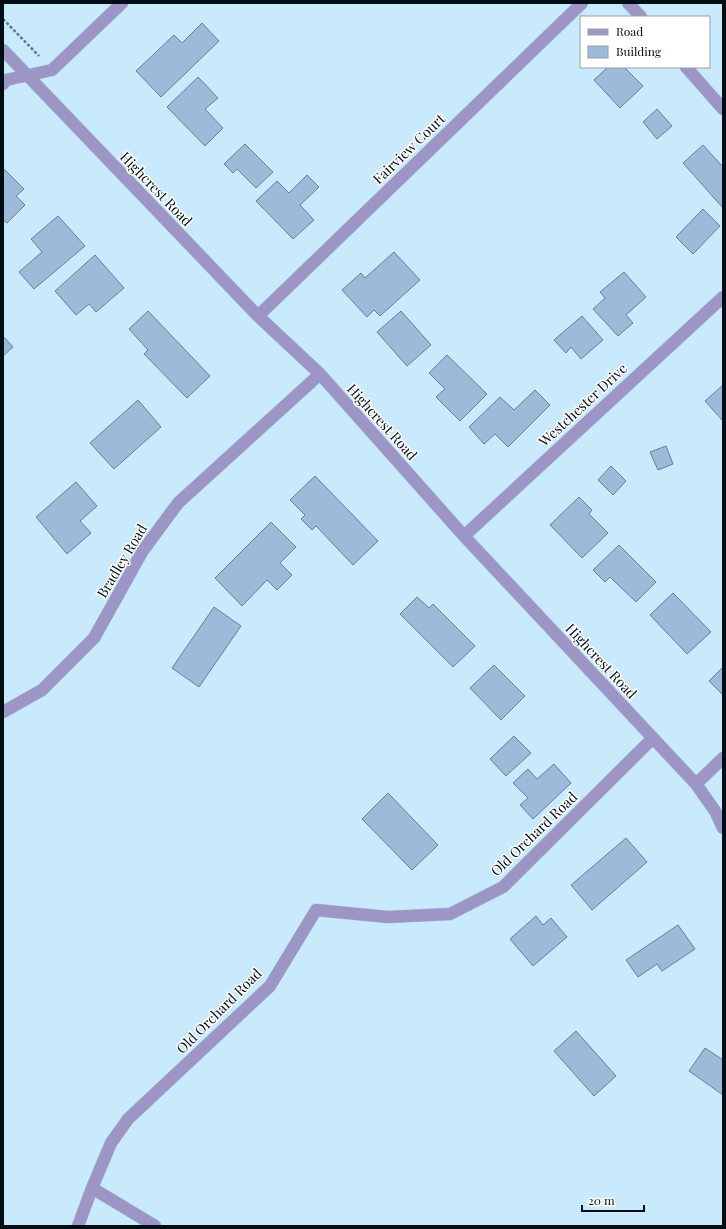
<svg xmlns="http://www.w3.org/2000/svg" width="726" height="1229" font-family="'Playfair Display',serif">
<rect width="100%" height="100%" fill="#c8eafc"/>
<!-- building -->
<path fill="#9ebad9" stroke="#657f9d" d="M202,23L219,41L161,97L136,71L174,35L182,43Z
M608,67H624L643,86L620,108L594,80Z
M198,77L218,98L205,109L223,128L205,146L167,107Z
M657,109L672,126L657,139L643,122Z
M245,144L273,172L256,188L237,169L233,173L224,164Z
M703,145L723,167V208L683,163Z
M3,168L24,189L16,196L25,205L7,223L3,220Z
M307,175L319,187L300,205L314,220L293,239L256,201L277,181L289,193Z
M703,209L720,226L693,254L676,237Z
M58,216L85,246L34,289L19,272L42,252L31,239Z
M394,252L420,280L380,316L374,310L367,317L342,290L361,273L365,278Z
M95,255L124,288L96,312L89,304L76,315L55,291Z
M624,272L646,297L626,315L633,323L618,336L593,309L605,298L600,292Z
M148,311L210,376L187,398L144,354L148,350L129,329Z
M401,311L431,345L407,366L377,332Z
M582,316L603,340L581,359L571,347L566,353L554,340Z
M3,336L13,347L3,356Z
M447,355L487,394L460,421L436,397L445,389L429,373Z
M723,385V421L705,401Z
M535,390L550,405L508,447L495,434L484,444L469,427L500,397L514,410Z
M138,400L161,427L114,469L90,443Z
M666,446L673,464L658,470L650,452Z
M611,466L626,481L613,495L598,480Z
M315,476L378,541L353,565L316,526L312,530L301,519L305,515L290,500Z
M76,482L97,506L80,521L91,533L67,554L36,517Z
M579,497L592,510L589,514L608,533L582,558L550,525Z
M271,522L296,547L280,563L292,575L277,590L267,580L242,606L215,578Z
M619,545L656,582L636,602L610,577L605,582L593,570Z
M673,593L711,632L687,654L650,615Z
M417,597L429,608L433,604L475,646L453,667L400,614Z
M214,607L241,626L199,687L172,668Z
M494,665L525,696L501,720L470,688Z
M723,667V695L709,681Z
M514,736L531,753L506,776L490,759Z
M554,764L571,783L533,819L520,805L528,798L513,783L528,769L537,779Z
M388,793L438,845L412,870L362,819Z
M626,838L647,862L592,910L571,885Z
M536,916L543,925L551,918L567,937L533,966L510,939Z
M678,925L695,949L662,971L657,964L638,977L626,960Z
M576,1031L616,1076L594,1096L554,1051Z
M705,1048L723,1060V1095L689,1071Z"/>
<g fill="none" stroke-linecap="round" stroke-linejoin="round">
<defs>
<path id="minor" d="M628,3L641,17
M3,50L258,316L320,374L464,536L696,784L715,811L723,828
M686,67L723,109
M3,84L6,80L52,70L122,3
M258,316L582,3
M464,536L723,297
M3,712L42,690L94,638L142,552L178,503L320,374
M696,784L723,758
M92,1188L155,1226
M78,1226L92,1188L111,1143L128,1119L270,986L316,910L388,917L450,914L503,887L653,738"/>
</defs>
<!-- minor casing -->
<use href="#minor" stroke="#a8c7d7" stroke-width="13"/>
<!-- path -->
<path stroke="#617784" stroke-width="2.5" stroke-dasharray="3 2" stroke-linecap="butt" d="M3,19L39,56"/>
<!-- minor -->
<use href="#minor" stroke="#9c95c5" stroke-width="12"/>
</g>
<g text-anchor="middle" stroke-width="3" stroke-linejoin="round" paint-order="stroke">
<!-- street labels -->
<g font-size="14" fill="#010d15" stroke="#fff">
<text transform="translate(409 149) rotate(-44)" y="5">Fairview Court</text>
<text transform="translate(156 189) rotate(46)" y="5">Highcrest Road</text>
<text transform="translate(583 405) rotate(-43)" y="5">Westchester Drive</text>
<text transform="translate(382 422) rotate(48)" y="5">Highcrest Road</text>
<text transform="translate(122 561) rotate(-59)" y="5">Bradley Road</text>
<text transform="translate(601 661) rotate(47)" y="5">Highcrest Road</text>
<text transform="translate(534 834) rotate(-44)" y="5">Old Orchard Road</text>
<text transform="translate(219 1011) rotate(-45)" y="5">Old Orchard Road</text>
</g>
</g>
<!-- border -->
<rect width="726" height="1229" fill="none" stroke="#010d15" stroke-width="8"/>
<!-- legend -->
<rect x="580" y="16" width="130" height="52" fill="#ffffff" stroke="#999ea1"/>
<rect x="588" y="29" width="20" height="6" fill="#9c95c5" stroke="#999ea1"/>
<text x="616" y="36" font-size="12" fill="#010d15">Road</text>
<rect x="588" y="46" width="20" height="12" fill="#9ebad9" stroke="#999ea1"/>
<text x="616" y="56" font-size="12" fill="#010d15">Building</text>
<!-- scale -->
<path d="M582 1205v6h62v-6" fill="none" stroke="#010d15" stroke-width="2"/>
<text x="588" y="1205" font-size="12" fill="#010d15" stroke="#ffffff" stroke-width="3" paint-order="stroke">20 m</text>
</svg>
